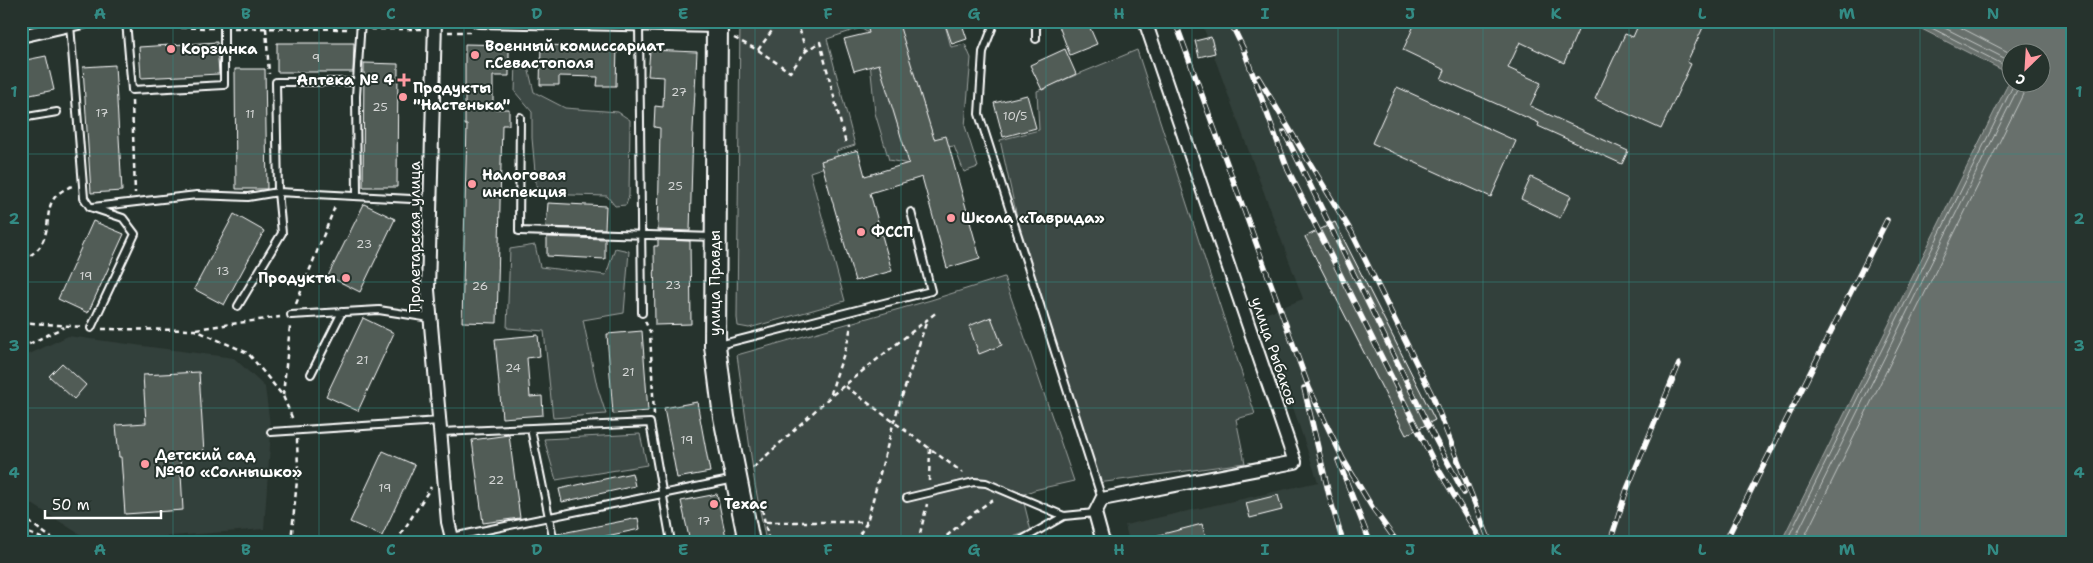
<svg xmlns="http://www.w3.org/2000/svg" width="2093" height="563" font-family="'Shantell Sans',sans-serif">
<rect width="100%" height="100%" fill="#26332d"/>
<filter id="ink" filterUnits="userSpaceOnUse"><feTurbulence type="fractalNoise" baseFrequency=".02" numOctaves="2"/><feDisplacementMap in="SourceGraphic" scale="10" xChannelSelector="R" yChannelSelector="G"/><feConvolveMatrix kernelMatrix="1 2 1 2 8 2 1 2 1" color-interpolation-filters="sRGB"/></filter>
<g filter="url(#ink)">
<!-- built -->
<path fill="#333f3a" d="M1201,21H1915L2010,69V82L1781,542H1129L1125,525L1318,482L1262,315L1303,299Z
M68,336L234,358L265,387L271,432L264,529L92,542L21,497V358Z"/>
<!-- green -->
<path fill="#3e4944" stroke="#9ea4a2" d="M740,21H944L951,47L965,44L971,58L965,126L978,167L964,172L954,146L941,148L914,165L889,160L875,113L867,32L860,28L827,39L855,145L836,151L840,162L810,172L845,301L749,328L738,326L737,318Z
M1137,50L1255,414L1236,419L1245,463L1098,483L1026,258L1000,140L1039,130L1037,91Z
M516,60L527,63L534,92L565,108L618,112L630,120L629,196L626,205L615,206L607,196L537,194L532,138V112L515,92Z
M535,245L540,267L606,275L615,248L629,251L624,313L583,320L597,386L606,414L553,418L544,331L507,328L510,249Z
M1004,277L1074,481L1034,490L1022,495L1031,531L997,542H766L755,485L737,355L931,300Z
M640,434L647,465L556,480L544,439Z"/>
<!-- water -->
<path fill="#67706c" stroke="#a4a9a7" d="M1906,21H2072V542H1781L2010,80V82H2040V52H2010V74Z"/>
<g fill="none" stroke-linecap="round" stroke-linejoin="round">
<!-- shore -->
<path stroke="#c2c6c4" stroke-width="1" d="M1918,21L2010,68
M1931,21L2010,61
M1948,21L2010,53
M1786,542L2015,82
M1793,542L2021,82
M1802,542L2029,82"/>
</g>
<!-- building -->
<path fill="#515c57" stroke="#fff" d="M866,21H898L934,139L946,136L980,258L947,268L922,177L870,193L892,271L855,281L821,161L858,150L865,176L909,163L879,64L854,71L844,39L869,33Z
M944,21H961L967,39L952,44Z
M1057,21H1087L1097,44L1070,55Z
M1416,21H1582L1564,63L1520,42L1508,68L1541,83L1530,106L1628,151L1622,164L1538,126L1539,123L1441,79L1445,70L1403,50Z
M1640,21H1706L1687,62L1691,64L1661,129L1595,99L1625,34L1633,37Z
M1211,37L1215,53L1199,57L1195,41Z
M217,42L219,74L141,78L139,47Z
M277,43H354L353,72H277Z
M465,44L509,45V76H493V109H509V125H502L497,323L462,322L467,125H465Z
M541,45L617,47L616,86H597L598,77L559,76V85H540Z
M1065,49L1076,74L1042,90L1030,65Z
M650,50L697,52L693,129L690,231L658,230L660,128L654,127L655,106L663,107L664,77L648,76Z
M46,56L54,90L21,97V61Z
M364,63L398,64L397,187H363Z
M115,65L122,191L91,193L83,67Z
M235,69H265L267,189H236Z
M1397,87L1516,141L1491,197L1372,143Z
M1027,95L1036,128L1003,137L994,103Z
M1531,177L1571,196L1560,218L1521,199Z
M548,203L606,206L605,229L546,227Z
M364,204L395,219L360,292L328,276Z
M234,214L264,231L224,305L194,289Z
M93,221L124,234L88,313L58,299Z
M1335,222L1435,420L1406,435L1305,237Z
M547,237L605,239V259L547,256Z
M658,240L690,241L691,324L655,325L654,246H658Z
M991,317L1002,345L979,354L969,326Z
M363,318L394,333L358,411L326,396Z
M642,331L648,411L613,414L607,334Z
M538,335L540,356L527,358L530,397L542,396L543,415L502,418L495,339Z
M62,363L86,385L74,399L49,376Z
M199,372L204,454L180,456L183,510L125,514L121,457H119L116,425L146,423L143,375Z
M697,402L710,472L677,478L664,408Z
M509,435L520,518L483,523L472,440Z
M383,451L415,465L382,536L350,522Z
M632,473L635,486L562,502L559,489Z
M717,494L727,542H690L681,501Z
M1278,495L1282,510L1250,518L1246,503Z
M638,518L640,529L578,542H559L557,534Z
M1202,524L1207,542H1152L1151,537Z"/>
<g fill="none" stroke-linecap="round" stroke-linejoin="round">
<defs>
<path id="service" d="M126,21L132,90L224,85V21
M995,21L983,52L979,114L1102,499
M1036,21V39
M70,25L84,198L90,207L123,218L135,234L91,328
M639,25L642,313
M520,117L519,231L714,237
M21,118L57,112
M357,195L356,96L361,21
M93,207L197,195L248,197L278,192L430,200
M238,306L282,233L278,192L276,82H357
M291,315L379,310L430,318
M719,345L931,291L911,212
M311,374L342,312
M531,429L554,542
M271,432L440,421
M441,432L650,423L671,542
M907,498L974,482L986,483L1064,516L1095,513
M452,537L735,479
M1018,542L1064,516"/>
<path id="minor" d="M435,21L428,290L448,522L453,542
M478,21L717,26
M21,36L87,21
M1103,542L1095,513L1102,499L1295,462L1145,21"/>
<path id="primary" d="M717,21L715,346L724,417L749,542"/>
</defs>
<!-- service casing -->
<use href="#service" stroke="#fff" stroke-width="10"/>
<!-- minor casing -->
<use href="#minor" stroke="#fff" stroke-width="16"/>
<!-- primary casing -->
<use href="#primary" stroke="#fff" stroke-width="24"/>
<!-- path -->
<path stroke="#fff" stroke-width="2.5" stroke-dasharray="5 4" stroke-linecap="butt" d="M797,21L806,51
M136,27L213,28
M99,28L116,27
M234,28L351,29
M266,28L269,74
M371,29H421
M448,32H470
M734,38L758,50L790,72L806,51L820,42L846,144
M758,50L779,21
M132,101L135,193
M21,254L31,255C35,252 40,248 42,243C54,219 39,199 72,186
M296,304L336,204
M645,321L650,332L654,415
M21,322L82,327
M102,329L195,330L248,353L283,396L293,420
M196,329L280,317
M21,348L64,327
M845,386L963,473
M831,394C836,371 849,347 851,323
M283,395L290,326
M753,468L831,396L938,311
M929,481L930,448
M762,509L769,542
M21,516L57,542
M766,522H867
M21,530L51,542
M291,542L298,470L297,439
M396,542L431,487
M855,542L867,522L894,421L927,320
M918,542L927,504
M940,542L967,518L992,500L996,499"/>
<!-- service -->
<use href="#service" stroke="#26332d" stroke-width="6"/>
<!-- minor -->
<use href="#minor" stroke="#26332d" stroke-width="12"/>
<!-- primary -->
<use href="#primary" stroke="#26332d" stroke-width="20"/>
<defs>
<path id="rail" d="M1175,21L1309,388L1343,459L1372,507L1397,542
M1230,21L1243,48L1288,170L1434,462L1482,542
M1258,77L1352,233L1433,397L1490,542
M1284,132L1431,431L1464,493
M1304,388L1330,499L1343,542
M1338,460L1370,542
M1610,542L1627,489L1679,364
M1725,542L1887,220"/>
</defs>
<!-- rail casing -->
<use href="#rail" stroke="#fff" stroke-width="5.5"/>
<!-- rail -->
<use href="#rail" stroke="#26332d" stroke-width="4" stroke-dasharray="11" stroke-linecap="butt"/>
</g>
</g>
<!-- grid -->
<path fill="none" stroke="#338b84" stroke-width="1" stroke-opacity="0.55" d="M173,21V542M319,21V542M464,21V542M610,21V542M755,21V542M901,21V542M1046,21V542M1192,21V542M1338,21V542M1483,21V542M1629,21V542M1774,21V542M1920,21V542M21,154H2072M21,282H2072M21,408H2072"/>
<!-- markers -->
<g fill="#ff9aa2" stroke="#26332d" stroke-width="2">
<circle cx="171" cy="49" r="5"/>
<circle cx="475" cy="55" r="5"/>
<path d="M401.5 72.5h5v5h5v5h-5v5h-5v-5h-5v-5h5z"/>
<circle cx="403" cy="97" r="5"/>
<circle cx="472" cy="184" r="5"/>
<circle cx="951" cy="218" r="5"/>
<circle cx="861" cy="232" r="5"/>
<circle cx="346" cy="278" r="5"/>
<circle cx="145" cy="464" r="5"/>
<circle cx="714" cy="504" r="5"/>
</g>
<g text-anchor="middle" stroke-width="4" stroke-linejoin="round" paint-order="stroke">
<!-- number labels -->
<g font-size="12" fill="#d4d6d5">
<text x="316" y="62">9</text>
<text x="679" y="96">27</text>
<text x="380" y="111">25</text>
<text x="102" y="117">17</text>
<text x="250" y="118">11</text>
<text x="1015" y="120">10/5</text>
<text x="675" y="190">25</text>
<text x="364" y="248">23</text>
<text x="223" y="275">13</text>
<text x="86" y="280">19</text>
<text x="673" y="289">23</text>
<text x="480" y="290">26</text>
<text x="362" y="364">21</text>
<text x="513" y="372">24</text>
<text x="628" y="376">21</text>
<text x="687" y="444">19</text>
<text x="496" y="484">22</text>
<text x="385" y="492">19</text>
<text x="704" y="525">17</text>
</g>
<!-- poi labels -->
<g font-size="15" font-weight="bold" fill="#fff" stroke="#26332d" text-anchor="start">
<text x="485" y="51">Военный комиссариат<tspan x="485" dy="17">г.Севастополя</tspan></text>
<text x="181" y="54">Корзинка</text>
<text x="394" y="85" text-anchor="end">Аптека № 4</text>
<text x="413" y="93">Продукты<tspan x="413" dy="17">"Настенька"</tspan></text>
<text x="482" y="180">Налоговая<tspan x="482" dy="17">инспекция</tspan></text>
<text x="961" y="223">Школа «Таврида»</text>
<text x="871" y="237">ФССП</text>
<text x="336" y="283" text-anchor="end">Продукты</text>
<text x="155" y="460">Детский сад<tspan x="155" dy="17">№90 «Солнышко»</tspan></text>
<text x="724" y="509">Техас</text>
</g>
<!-- street labels -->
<g font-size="15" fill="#fff" stroke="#26332d">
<text transform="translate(415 237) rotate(-90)" y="5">Пролетарская улица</text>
<text transform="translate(715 283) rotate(-90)" y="5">улица Правды</text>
<text transform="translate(1274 351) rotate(71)" y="5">улица Рыбаков</text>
</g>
</g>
<!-- margin -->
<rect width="2093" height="563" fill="none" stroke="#26332d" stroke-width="55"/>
<!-- north arrow -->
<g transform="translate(2026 68) rotate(205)"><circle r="24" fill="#26332d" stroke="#7d8581"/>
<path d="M0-4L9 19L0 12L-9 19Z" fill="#ff9aa2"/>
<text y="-8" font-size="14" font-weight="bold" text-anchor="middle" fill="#ffffff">С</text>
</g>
<!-- scale -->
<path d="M45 510v8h116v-8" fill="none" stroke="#ffffff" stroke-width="2.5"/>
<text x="52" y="510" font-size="15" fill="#ffffff" stroke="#26332d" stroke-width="4" paint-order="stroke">50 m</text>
<rect x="28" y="28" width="2038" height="508" fill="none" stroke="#338b84" stroke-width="2"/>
<g font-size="16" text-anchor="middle" font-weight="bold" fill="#338b84">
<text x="100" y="19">A</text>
<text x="246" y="19">B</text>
<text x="391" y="19">C</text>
<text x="537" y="19">D</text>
<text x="683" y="19">E</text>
<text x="828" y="19">F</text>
<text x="974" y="19">G</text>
<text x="1119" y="19">H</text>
<text x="1265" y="19">I</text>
<text x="1410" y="19">J</text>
<text x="1556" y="19">K</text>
<text x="1702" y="19">L</text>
<text x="1847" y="19">M</text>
<text x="1993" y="19">N</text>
<text x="14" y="97">1</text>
<text x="2079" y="97">1</text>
<text x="14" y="224">2</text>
<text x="2079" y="224">2</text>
<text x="14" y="351">3</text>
<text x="2079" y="351">3</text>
<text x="14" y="478">4</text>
<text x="2079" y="478">4</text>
<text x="100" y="555">A</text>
<text x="246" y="555">B</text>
<text x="391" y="555">C</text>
<text x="537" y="555">D</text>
<text x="683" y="555">E</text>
<text x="828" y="555">F</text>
<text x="974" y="555">G</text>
<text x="1119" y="555">H</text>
<text x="1265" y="555">I</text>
<text x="1410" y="555">J</text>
<text x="1556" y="555">K</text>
<text x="1702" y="555">L</text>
<text x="1847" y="555">M</text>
<text x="1993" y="555">N</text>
</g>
</svg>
